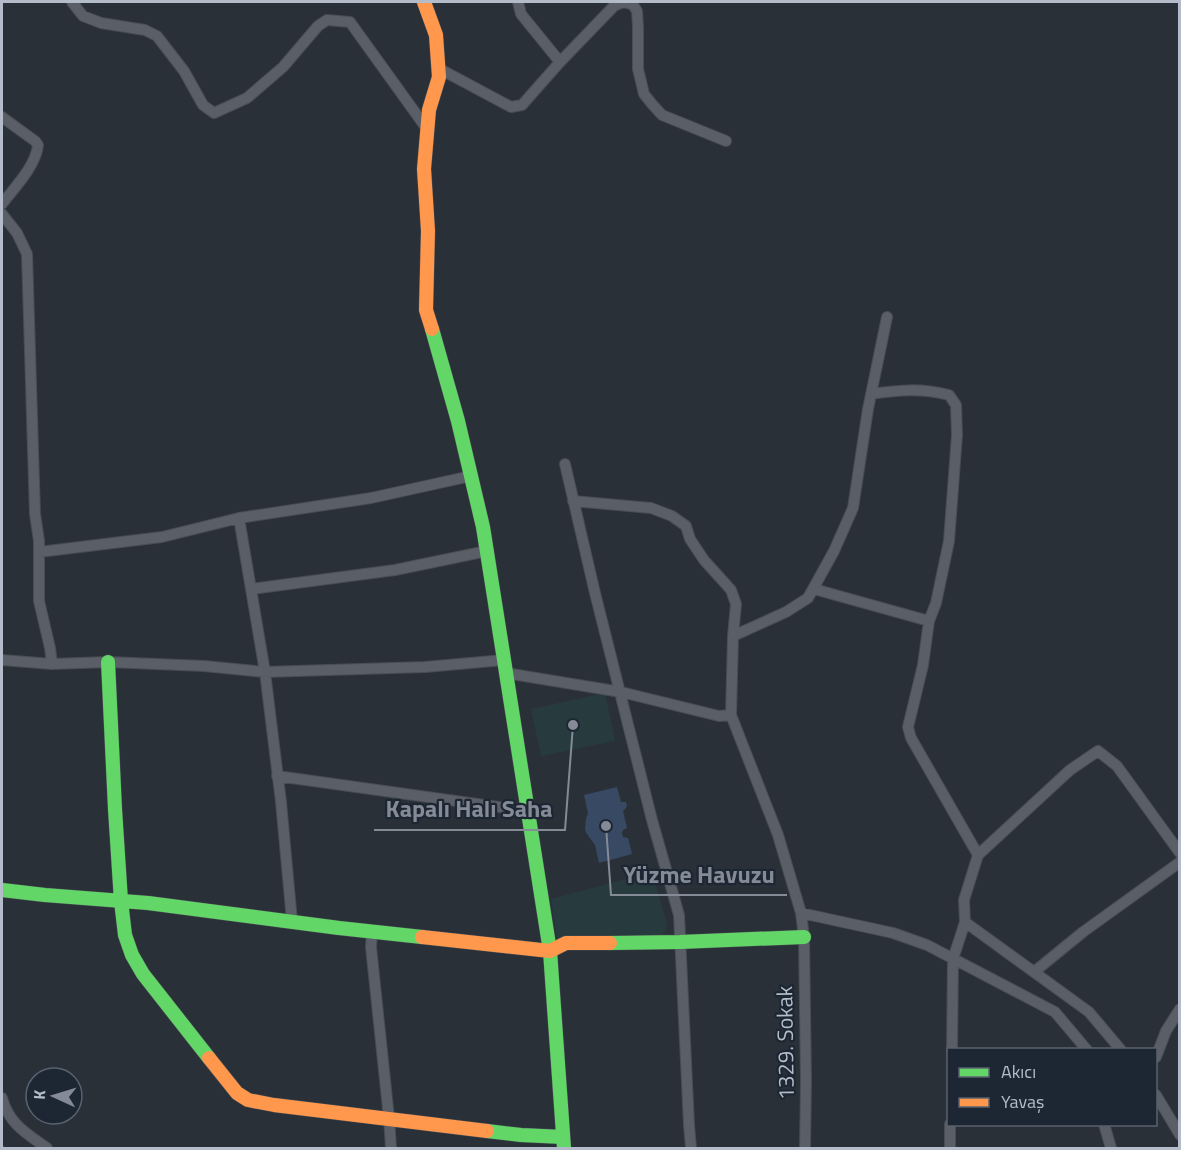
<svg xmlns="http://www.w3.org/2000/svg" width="1181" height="1150" font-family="'Titillium Web',sans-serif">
<rect width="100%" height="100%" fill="#2a3038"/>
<!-- green -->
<path fill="#273a3e" d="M605,693L615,741L541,756L531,709Z
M652,872L667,924L666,930L661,935L557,938L551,899Z"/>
<!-- water -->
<path fill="#384963" d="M617,787L621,802H626C628,807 626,808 623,811L627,828L623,830L622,833L623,837L628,838L632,854L599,863L595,845L587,834L585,830L586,819L588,813L584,795Z"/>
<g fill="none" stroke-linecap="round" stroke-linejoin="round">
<!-- stream -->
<path stroke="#384963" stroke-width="4" d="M2,1147L3,1148"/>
<defs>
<path id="street" d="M72,2L83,16L101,23L145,30L157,36L184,71L203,105L214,113L247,98L283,67L318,26L327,20L350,22L427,129
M518,2L521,14L560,62
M438,68L511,107L522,105L560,62L614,6L623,2L628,3L633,5L637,11L638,27V69L644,94L652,104L662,115L726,141
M2,117L35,141L38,145C36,166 14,188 2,204
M2,214L17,233L27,254L35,514L39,541V601L50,648L52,664
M871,394C900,390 920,388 949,395L956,405L957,435L949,541L936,603L929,621L923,665L908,727L911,738L978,855
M565,464L595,593L652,820L679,915L689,1125L691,1148
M573,501L651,508L672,516L686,526L690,539L704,560L731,590L736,604L733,636L731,715L778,835L801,913L804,937L806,1082L805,1148
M239,518L265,672L281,802L292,921
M39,552L162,537L239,518L371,498L471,476
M251,589L395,570L487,551
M814,589L929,621
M733,636L786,612L808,598L834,551L853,508L868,409L887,317
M2,660L52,664L108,662L204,666L265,672L425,667L504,660
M506,673L621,692L719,716L731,715
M277,776L528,811
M801,913L893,933L927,945L1055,1012L1087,1050
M965,922L1089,1012L1121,1050
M372,931L371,947L389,1118L391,1148
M1034,972L1083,932L1180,862
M952,1050L953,959L965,922L964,900L978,855L1070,770L1098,751L1117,766L1180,853
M1156,1057L1166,1031L1180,1009
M1156,1095L1180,1135
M2,1098C9,1124 27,1134 47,1148
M1104,1124L1111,1148
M950,1148V1124"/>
<path id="fast" d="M432,329L458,421L483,527L550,951L564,1148
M108,662L115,809L121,901L125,935L132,955L143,974L209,1058
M2,890L45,895L148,903L339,928L422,937
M610,943L680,942L804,937
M487,1131L521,1135L563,1137"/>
<path id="slow" d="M424,2L436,35L439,77L429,110L424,169L428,231L426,310L432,329
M422,937L550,951L566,943H610
M209,1058L237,1093L248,1100L274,1105L487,1131"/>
</defs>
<!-- street casing -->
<use href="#street" stroke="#484c53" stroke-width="12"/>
<!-- fast casing -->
<use href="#fast" stroke="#484c53" stroke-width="15"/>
<!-- slow casing -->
<use href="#slow" stroke="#484c53" stroke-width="15"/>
<!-- street -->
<use href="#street" stroke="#5a5e66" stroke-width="10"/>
<!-- fast -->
<use href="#fast" stroke="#63d668" stroke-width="14"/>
<!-- slow -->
<use href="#slow" stroke="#ff974d" stroke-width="14"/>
</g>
<g text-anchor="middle" stroke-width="4.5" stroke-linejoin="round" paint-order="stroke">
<!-- street labels -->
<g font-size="22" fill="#b4bcc9" stroke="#1d2633">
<text transform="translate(785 1043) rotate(-91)" y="8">1329. Sokak</text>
</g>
</g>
<!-- callouts -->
<path fill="none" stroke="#848b96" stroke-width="2" d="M573 725L565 830H374M606 826L611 895H787"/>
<g fill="#848b96" stroke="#1d2633" stroke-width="2">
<circle cx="573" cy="725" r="6"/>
<circle cx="606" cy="826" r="6"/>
</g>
<g font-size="24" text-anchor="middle" font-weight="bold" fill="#848b96" stroke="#1d2633" stroke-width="4.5" stroke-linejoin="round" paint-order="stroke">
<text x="469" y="817">Kapalı Halı Saha</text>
<text x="699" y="883">Yüzme Havuzu</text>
</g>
<!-- border -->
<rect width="1181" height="1150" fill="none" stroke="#b4bcc9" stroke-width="6"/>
<!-- legend -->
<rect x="947" y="1048" width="210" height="78" fill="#1d2633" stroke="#59626f" stroke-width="1.5"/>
<rect x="959" y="1068" width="30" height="9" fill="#63d668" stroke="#59626f" stroke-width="1.5"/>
<text x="1001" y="1078" font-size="18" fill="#b4bcc9">Akıcı</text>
<rect x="959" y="1098" width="30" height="9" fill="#ff974d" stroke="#59626f" stroke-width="1.5"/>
<text x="1001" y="1108" font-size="18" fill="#b4bcc9">Yavaş</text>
<!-- north arrow -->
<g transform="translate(54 1096) rotate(274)"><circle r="28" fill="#1d2633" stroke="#59626f" stroke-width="1.5"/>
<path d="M0-4.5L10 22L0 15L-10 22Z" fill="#848b96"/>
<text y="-9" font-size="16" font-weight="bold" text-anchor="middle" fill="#b4bcc9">K</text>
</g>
</svg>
